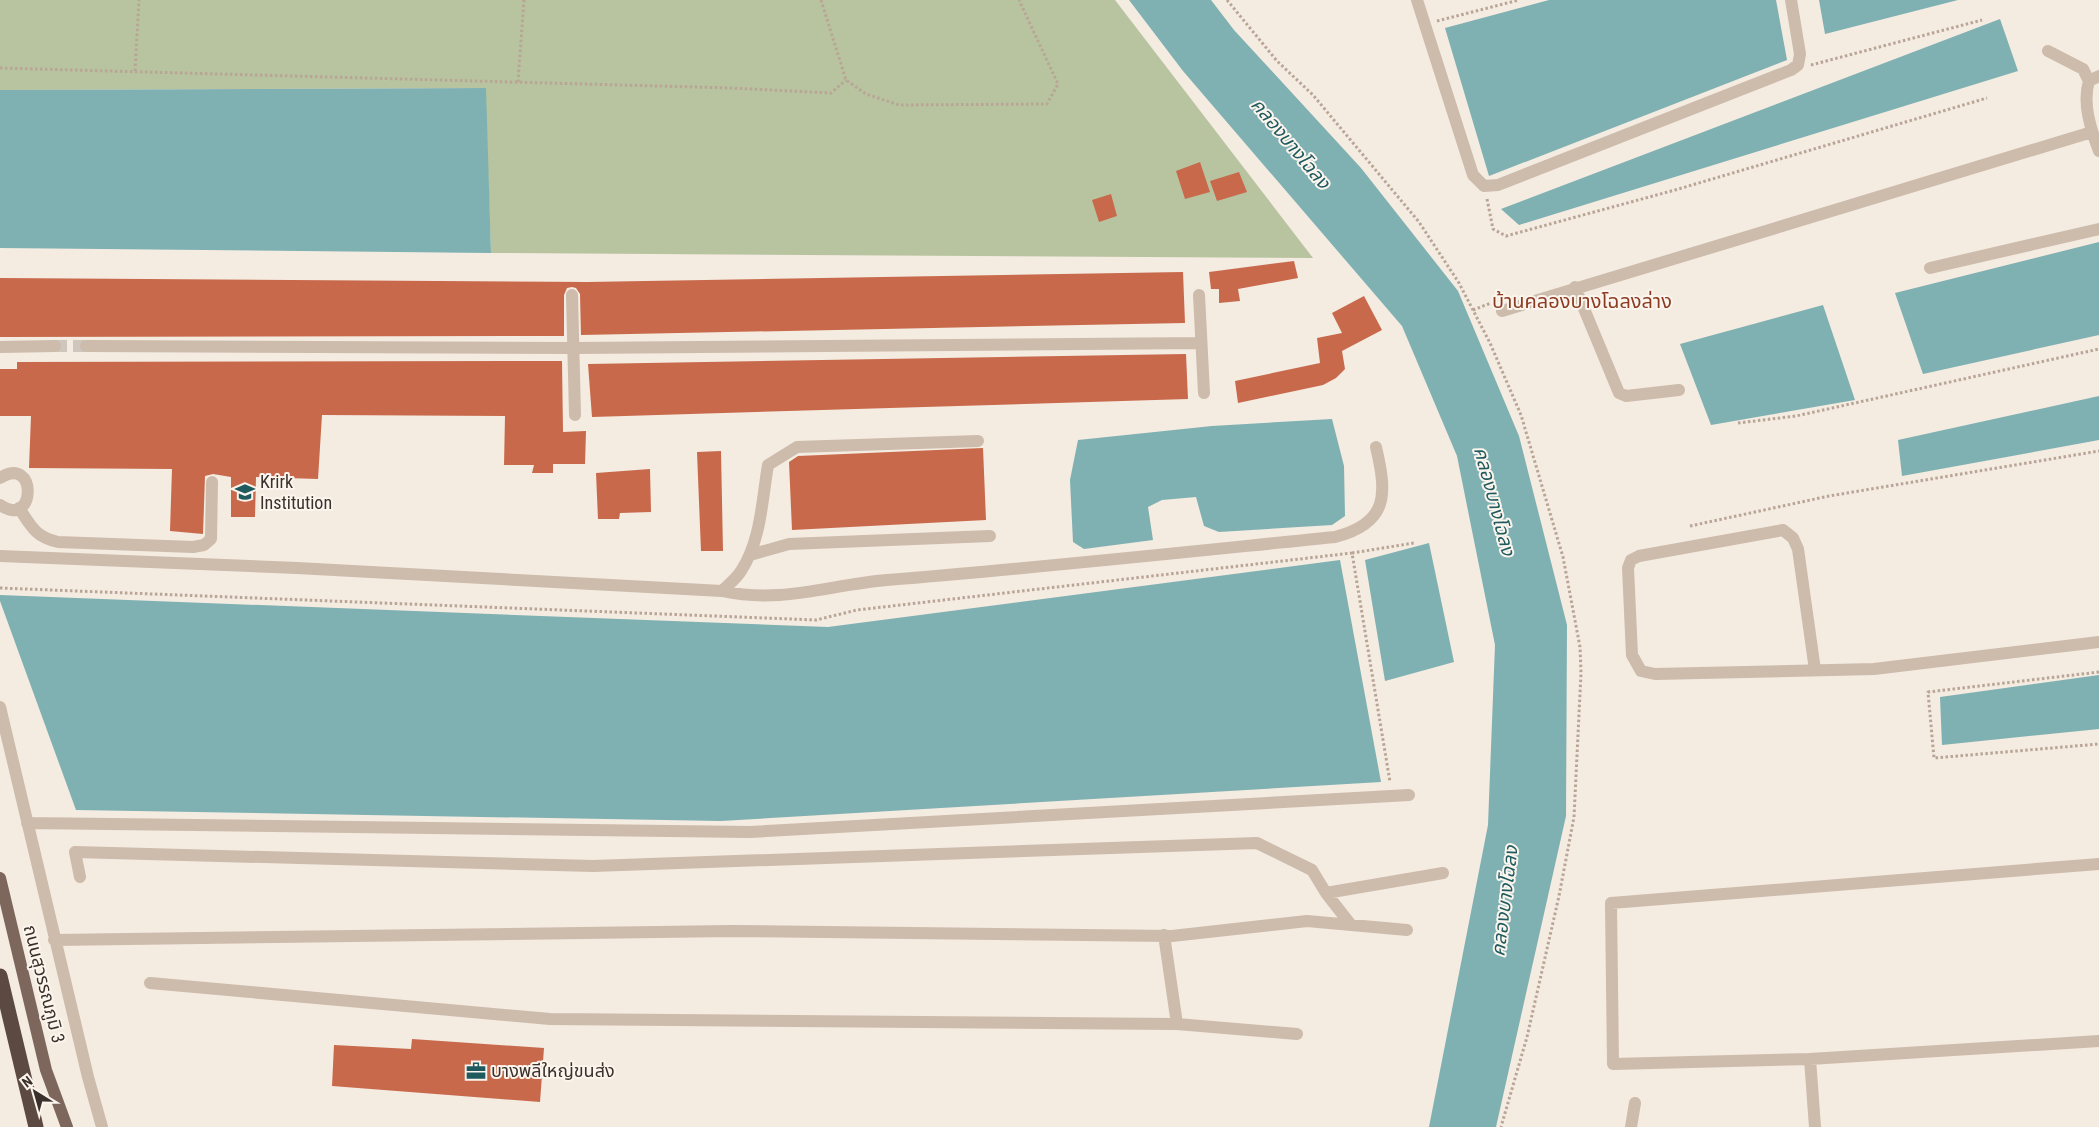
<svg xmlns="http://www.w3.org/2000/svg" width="2099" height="1127" font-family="'Roboto Condensed','Noto Sans Thai',sans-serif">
<rect width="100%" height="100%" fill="#f4ebe1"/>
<!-- green -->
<path fill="#b8c4a0" d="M0,0H1115L1313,258L491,253L485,88L0,90Z"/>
<!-- water -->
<path fill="#7fb0b2" d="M1129,0H1211L1234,30L1361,168L1458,291L1519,436L1567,625L1566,816L1496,1127H1429L1488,825L1495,645L1457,456L1402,326L1183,71Z
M1549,0H1776L1787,60L1489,176L1445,28Z
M1819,0H1958L1825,34Z
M2000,19L2018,71L1519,225L1501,209Z
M486,88L491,253L0,248V90Z
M2099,242V335L1923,374L1895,293Z
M1823,305L1855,400L1711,425L1680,344Z
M2099,396V440L1902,476L1898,440Z
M1332,419L1344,466L1345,516L1332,525L1219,532L1204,526L1196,497L1162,500L1148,507L1153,540L1084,549L1073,542L1070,480L1078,440L1212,426Z
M1429,543L1454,662L1385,681L1365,560Z
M1340,560L1381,782L721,821L76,810L0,601V595L828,627Z
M2099,675V729L1942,745L1940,697Z"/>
<!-- building -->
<path fill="#c8694b" d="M1200,162L1210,192L1185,199L1176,171Z
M1239,172L1247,192L1217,201L1210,181Z
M1111,194L1117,216L1099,222L1092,200Z
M1294,261L1298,278L1238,289L1240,301L1219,303V289H1211L1209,272Z
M1183,272L1185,323L581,335L580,294L576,288L572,287L567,288L564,295V336L0,337V278L587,282Z
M1364,296L1382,330L1342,351L1345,369L1336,378L1323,385L1238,403L1235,381L1320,363L1317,338L1342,333L1332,313Z
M1186,354L1188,399L592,417L588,364Z
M562,361L563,432L586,431L585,464H553V473H532L534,465H504L505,416L322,415L318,479L256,477L255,517H231V477L213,474L205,476L203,534L170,531L172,469L29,468L31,416H0V369H17V362Z
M983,448L986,520L792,530L789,462L798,456Z
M721,451L723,551H701L697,452Z
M650,469L651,512L620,513L619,519H598L596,473Z
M412,1039L544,1048L540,1102L332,1086L334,1045L411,1049Z"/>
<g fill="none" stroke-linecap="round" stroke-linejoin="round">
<!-- minor-tunnel -->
<path stroke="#cfc6bd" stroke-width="12" stroke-dasharray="12 6" stroke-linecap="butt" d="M55,346H86"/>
<!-- path -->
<path stroke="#b9a596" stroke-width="3" stroke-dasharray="2.5 2.5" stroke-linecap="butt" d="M821,0L846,80L866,94L899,105L1047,104L1058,84L1019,0
M1227,0L1277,61L1313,95L1419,222L1459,283L1490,343L1521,415L1563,557L1580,647L1581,673L1574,817L1559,896L1527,1037L1501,1127
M1437,21L1519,0
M1811,65L1982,20
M0,68L731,88L831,93L846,80
M135,71L139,0
M518,82L524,0
M1487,199L1493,229L1506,236L1675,190L1987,98
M1473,310L1491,303
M1738,423L1796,416L2099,349
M1690,526L1829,496L2099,451
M1352,553L1414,543
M0,588L816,620L857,610L1352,553L1390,782
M2099,672L1928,692L1934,758L2099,744"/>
<!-- minor -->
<path stroke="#cdbbac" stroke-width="12" d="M1417,0L1473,175L1484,186L1498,185L1791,70L1798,65L1800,54L1791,0
M2048,51L2083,69L2089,81
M2099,76L2089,81C2082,103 2091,130 2099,151
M1930,268L2099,229
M1575,287L1619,393L1626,396L1679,390
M572,295L575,415
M1199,295L1204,393
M1502,311L2092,132
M86,346L574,348L1201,343
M0,347L55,346
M0,478C38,454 36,530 0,505
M19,508C31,526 35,537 58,542L193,547L204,545L211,539L212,482
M750,555L789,544L990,536
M0,556L297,568L722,591C782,604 828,585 887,580C1037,568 1186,552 1335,537C1389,523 1387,494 1376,447
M722,591C728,585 737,578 741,571C761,541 762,500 768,465L797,447L978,441
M1815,670L1798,549L1793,538L1783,530L1639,556L1631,560L1628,568L1632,655L1641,671L1655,674L1874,669L2099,642
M0,707L88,1077L102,1127
M27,823L750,832L1409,795
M2099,864L1611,903L1613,1064L1810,1059L2099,1041
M80,877L75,852L593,866L1257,843L1312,870L1326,893L1351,925
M1326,893L1443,873
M1164,935L1177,1024
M54,940L731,931L1172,936L1307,921L1407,930
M150,983L550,1019L1177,1024L1297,1034
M1810,1059L1815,1127
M1631,1127L1635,1103"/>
<!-- major -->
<path stroke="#7d675c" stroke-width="12" d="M0,878L46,1070L67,1127"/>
<!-- highway -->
<path stroke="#5c4a42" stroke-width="15" d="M0,976L36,1127"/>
</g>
<!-- icons -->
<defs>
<symbol id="university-bare" viewBox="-9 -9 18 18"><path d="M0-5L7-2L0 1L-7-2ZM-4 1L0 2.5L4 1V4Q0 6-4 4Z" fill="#1f5a5e" stroke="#fbf5ee" stroke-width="2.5" paint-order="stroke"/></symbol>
<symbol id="office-bare" viewBox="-9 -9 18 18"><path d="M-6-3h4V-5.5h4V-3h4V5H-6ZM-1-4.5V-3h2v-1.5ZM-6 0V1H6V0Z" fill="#1f5a5e" stroke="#fbf5ee" stroke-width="2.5" paint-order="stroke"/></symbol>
</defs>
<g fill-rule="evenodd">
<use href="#university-bare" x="231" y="478" width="28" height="28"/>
<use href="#office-bare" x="462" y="1057" width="28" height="28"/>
</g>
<g text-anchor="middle" stroke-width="4" stroke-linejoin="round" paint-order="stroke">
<!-- poi labels -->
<g font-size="18" fill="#3b302b" stroke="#fbf5ee" text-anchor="start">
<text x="260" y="488">Krirk<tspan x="260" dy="21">Institution</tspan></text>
<text x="491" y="1077">บางพลีใหญ่ขนส่ง</text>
</g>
<!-- street labels -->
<g font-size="18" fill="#3b302b" stroke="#fbf5ee">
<text transform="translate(44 984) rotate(76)" y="6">ถนนสุวรรณภูมิ 3</text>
</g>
<!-- water labels -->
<g font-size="19" font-style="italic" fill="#1f5a5e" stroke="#fbf5ee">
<text transform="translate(1291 143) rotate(50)" y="7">คลองบางโฉลง</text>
<text transform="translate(1495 501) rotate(75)" y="7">คลองบางโฉลง</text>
<text transform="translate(1504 901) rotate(-83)" y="7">คลองบางโฉลง</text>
</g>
<!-- quarter labels -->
<g font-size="20" fill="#8c3b22" stroke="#fbf5ee">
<text x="1582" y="308">บ้านคลองบางโฉลงล่าง</text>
</g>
</g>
<!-- north arrow -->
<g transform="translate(35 1092) rotate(323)" stroke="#fbf5ee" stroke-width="4" paint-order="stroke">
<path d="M0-4L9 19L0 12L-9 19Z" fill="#3b302b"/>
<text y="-8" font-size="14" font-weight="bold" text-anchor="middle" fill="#3b302b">N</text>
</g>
</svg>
